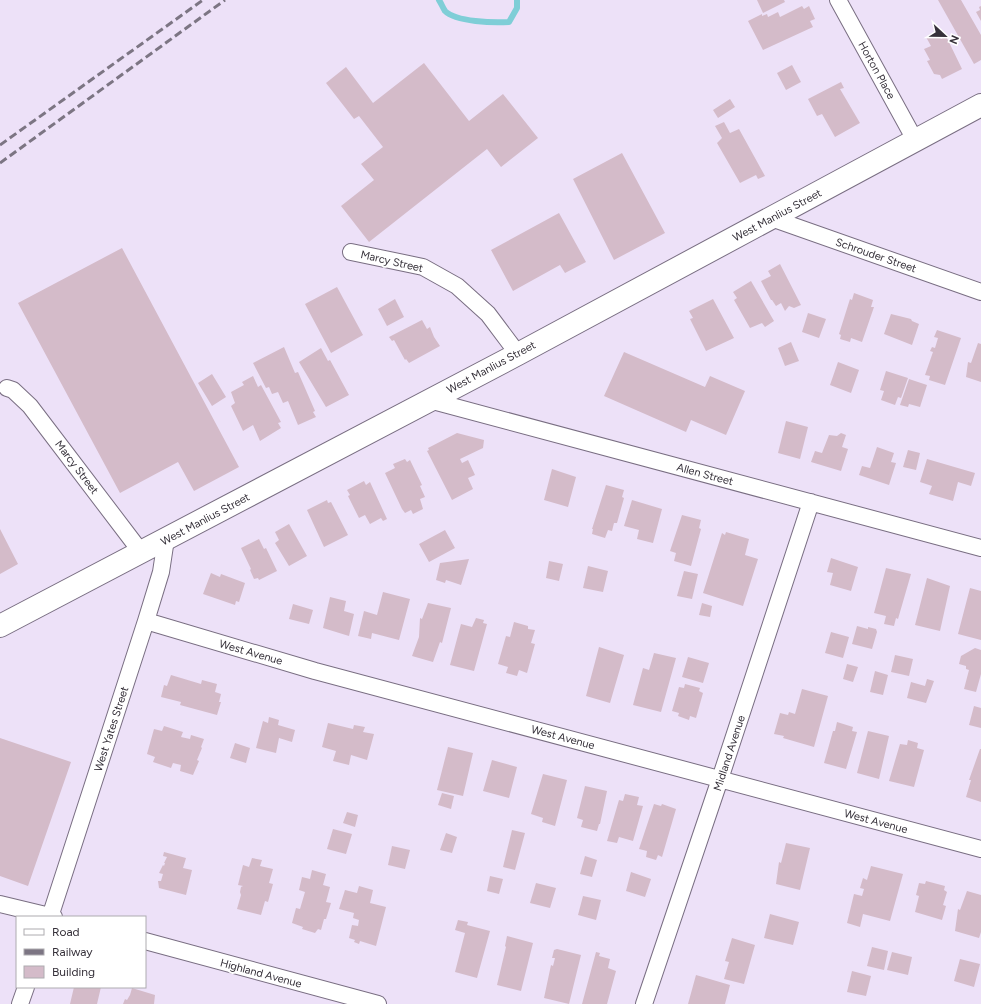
<svg xmlns="http://www.w3.org/2000/svg" width="981" height="1004" font-family="Figtree,sans-serif">
<rect width="100%" height="100%" fill="#ede1f8"/>
<g fill="none" stroke-linecap="round" stroke-linejoin="round">
<!-- stream -->
<path stroke="#7fced7" stroke-width="6" d="M439,0C441,3 443,8 445,11C456,22 494,23 509,22L517,8V0"/>
</g>
<!-- building -->
<path fill="#d4bbc9" d="M757,0H784L785,2L763,13Z
M938,0H961L981,35V60L974,64Z
M802,6L804,9L809,6L815,19L810,21L813,27L763,50L748,21L762,14V16L767,14L768,17L778,12L780,17Z
M981,6V21L976,12L980,10L979,7Z
M937,32L941,39L946,36L962,69L942,79L940,75L934,74L927,61L930,60L924,49L931,46L926,37Z
M424,63L469,121L503,94L538,138L501,167L487,149L369,242L341,206L374,180L361,164L383,147L359,116L354,119L326,83L346,67L373,103Z
M792,65L801,82L786,90L777,73Z
M841,82L844,88L840,89L860,123L835,137L822,114L817,116L808,99Z
M730,99L735,107L718,118L713,110Z
M724,122L730,133L739,129L765,176L758,179L756,175L740,183L717,143L722,138L715,126Z
M622,153L665,233L614,260L573,179Z
M559,213L586,262L565,273L560,265L513,291L491,250Z
M122,248L239,467L194,491L178,462L120,493L18,303Z
M780,264L801,305L794,308L789,306L785,311L781,303L776,306L772,300H771L761,281L771,276L768,271Z
M751,281L774,321L765,327L762,323L750,328L734,300L737,298L733,292Z
M337,287L363,335L331,353L305,304Z
M854,293L873,300L871,307H874L862,342L851,338L850,342L840,339L841,335L839,334L850,299L852,300Z
M395,299L404,317L387,326L378,309Z
M713,299L734,338L706,351L690,319L693,318L689,311Z
M808,313L826,319L819,338L802,332Z
M891,314L911,319L912,321L919,324L912,345L884,334Z
M422,320L427,329L430,327L434,337L440,346L409,363L406,359L405,360L394,340L392,341L389,337Z
M937,330L961,338L945,385L929,380L930,376L925,375L933,352L930,351L932,347L935,348L938,338L934,337Z
M791,342L799,361L785,366L778,348Z
M978,343L981,344V382L966,377L968,362L971,363Z
M284,347L295,373L298,372L315,411L313,412L316,417L298,425L288,401L283,403L278,392L272,394L269,387L266,388L253,363Z
M321,348L328,361L330,360L349,395L326,407L299,362Z
M624,352L705,387L710,376L745,391L726,435L691,420L686,432L604,396Z
M838,362L859,370L851,393L830,385Z
M886,371L908,378L901,398L898,397L895,405L881,400L884,391L880,390Z
M212,374L226,397L212,406L198,383Z
M253,376L258,387L261,385L281,422L278,423L281,428L260,441L253,425L243,431L231,406L235,403L231,392L244,385L242,382Z
M909,379L927,385L920,407L909,404L908,407L900,405Z
M786,421L808,427L800,459L778,453Z
M457,433L484,440L483,448L460,459L462,463L468,460L475,475L468,478L473,489L452,500L427,451L429,450L428,448Z
M841,433L846,435L842,447L848,449L841,471L811,462L815,451L822,453L829,435L837,436Z
M877,447L894,453L891,462L896,463L889,485L859,475L862,466L870,468Z
M908,450L920,453L916,470L903,467Z
M405,459L407,462L410,460L422,485L420,486L425,497L420,499L423,509L413,514L411,510L405,513L402,509L385,473L395,468L393,464Z
M927,459L975,473L971,486L958,482L953,501L929,494L932,486L920,482Z
M552,469L576,477L568,507L544,500Z
M364,481L366,485L370,482L387,519L383,521L381,518L370,524L365,515L359,518L348,496L350,495L347,490Z
M606,485L624,490L622,497L624,498L617,523H614L612,531L608,530L605,538L592,534L593,529H592Z
M327,500L328,503L331,502L348,535L324,547L307,510Z
M632,500L662,509L653,543L637,539L639,530L624,526Z
M682,515L701,520L699,528L701,529L691,566L674,561L676,553L670,551Z
M289,524L307,556L289,566L275,543L279,540L275,532Z
M0,529L18,564L0,574Z
M445,530L455,548L429,562L419,544Z
M726,532L749,539L745,555L758,559L743,606L703,593L722,533L725,535Z
M259,539L264,549L266,548L277,571L259,580L258,578L254,579L250,570L251,569L241,548Z
M831,558L858,567L851,591L830,585L833,573L827,572Z
M469,559L461,585L446,580L445,583L436,580L440,563Z
M549,561L563,564L559,581L546,578Z
M588,566L608,571L603,592L583,588Z
M886,568L911,574L898,619L896,618L894,626L884,624L886,616L874,613Z
M684,571L698,574L692,599L677,596Z
M211,573L220,577L221,574L245,583L239,602L236,601L235,605L203,594Z
M927,578L950,586L940,631L915,625Z
M970,588L981,591V640L958,634Z
M383,592L410,599L399,640L372,633L371,639L358,636L364,611L377,615Z
M330,597L346,601L344,611L354,614L349,636L323,628Z
M428,603L451,608L442,643L440,642L433,662L412,656L419,637L420,618L422,619Z
M702,603L712,606L710,617L699,615Z
M293,604L313,610L309,624L289,619Z
M476,618L484,620L483,623L487,624L474,671L450,665L461,624L472,627Z
M514,622L528,626V629L535,630L531,643L535,644L527,673L519,670L517,676L506,673L508,667L498,664L506,636L510,637Z
M857,626L868,629V627L876,629L877,632L872,649L852,644Z
M831,632L849,637L843,658L825,653Z
M599,647L624,655L610,703L586,696Z
M975,648L981,650V674L976,692L964,689L969,670L966,669V666L959,664L961,656Z
M654,653L676,658L661,712L633,705L643,668L649,670Z
M895,655L913,659L909,676L891,672Z
M688,657L709,663L703,683L682,677Z
M847,664L858,667L853,682L843,679Z
M875,671L888,675L883,695L870,692Z
M171,675L201,684L202,680L217,684L215,692L221,694L219,702H221L217,715L180,705L181,702L161,697L164,685L167,686Z
M927,679L934,681L926,703L907,698L911,682L925,686Z
M685,684L700,688L699,691L703,693L696,718L690,716L689,720L678,716L679,713L672,711L679,687L684,688Z
M802,689L828,696L814,747L783,738L784,736L774,734L780,713L788,715L789,712L795,714Z
M974,706L981,708V728L969,725Z
M269,717L279,720L278,725L295,730L292,742L279,738L276,753L256,748L263,721L268,723Z
M837,722L853,727L852,731L857,732L846,769L824,763L833,731H835Z
M328,723L353,729L354,725L365,727L363,732L374,734L367,760L351,755L349,765L333,761L336,751L322,747Z
M164,726L183,732L181,737L190,739L191,735L204,739L201,747L202,748L197,760L199,761L193,775L180,771L181,765L173,763L171,768L153,762L155,757L147,754L154,729L162,731Z
M868,731L889,736L879,779L857,773Z
M0,738L71,762L28,886L0,876Z
M908,740L918,743L917,748L924,750L914,787L889,781L900,744L907,745Z
M235,743L250,748L246,763L230,758Z
M448,747L473,753L463,796L437,790Z
M980,749H981V802L966,797L971,780H969Z
M492,760L517,767L509,798L483,791Z
M543,774L567,780L555,826L542,822L543,818L531,814Z
M585,786L607,791L600,824H599L597,831L581,827L583,820L577,818Z
M442,793L454,796L451,809L438,805Z
M625,794L639,797L637,805L643,806L633,841L619,837L617,843L607,841L619,800L623,801Z
M654,804L661,806L662,804L676,809L662,857L658,855L656,860L646,857L647,851L639,849Z
M347,812L358,815L355,827L343,823Z
M333,829L352,834L346,854L327,849Z
M512,830L525,833L515,870L503,867Z
M446,833L457,837L452,853L440,850Z
M786,843L810,848L800,890L776,884L779,862L781,863Z
M392,846L410,850L405,869L388,865Z
M164,852L186,858L183,868L192,870L186,895L159,888L158,881H161L163,874L159,873L163,865L164,866L165,863H164L167,857L163,856Z
M585,856L597,860L592,877L580,874Z
M252,858L262,860L260,866L273,869L269,883L273,884L268,902L265,901L261,915L237,909L241,895L240,892L241,887L243,886L238,885L243,865L249,867Z
M871,866L903,874L890,921L863,914L860,927L847,923L854,894L862,896L864,889L860,888L863,878L867,880Z
M312,870L326,874L323,885L330,887L326,902L331,903L326,919H324L321,930L318,929L315,933L302,929L303,927L292,923L296,908L300,909L305,892L299,890L302,877L310,879Z
M631,872L651,879L645,897L626,891Z
M490,876L503,879L499,894L487,891Z
M926,881L945,886L944,890L947,892L943,905L946,906L942,920L915,912L919,896L916,895L919,883L925,884Z
M536,883L556,888L550,908L530,903Z
M359,886L373,890L370,903L386,907L376,946L360,941L359,944L354,942L355,940L349,938L352,925L358,926L359,920L353,918L354,913L339,909L345,890L357,893Z
M967,891L981,895V932L979,938L955,931L958,909L960,910Z
M583,896L601,900L596,920L578,915Z
M770,914L799,922L793,945L764,938Z
M458,920L468,922L467,925L490,931L477,978L455,972L465,933L455,930Z
M507,936L533,943L521,991L497,985L506,947L505,946Z
M732,938L755,945L744,984L724,979L729,962L725,961Z
M872,947L888,951L884,970L867,966Z
M557,949L581,955L569,1004L544,998L551,965L553,966L555,958H552L554,950Z
M596,952L600,953L599,956L610,959L608,968L616,971L607,1004H582Z
M892,952L912,957L908,975L887,970Z
M960,959L980,964L974,987L954,981Z
M852,971L871,976L866,996L847,992Z
M696,975L730,985L725,1004H688Z
M74,987H101L97,1004H70Z
M132,988L155,995L154,1004H123L125,999L127,1000L130,995Z"/>
<g fill="none" stroke-linecap="round" stroke-linejoin="round">
<defs>
<path id="minor" d="M838,0L915,140
M771,218L981,292
M351,252L423,267L457,286L488,314L518,354
M7,388L13,390L30,406L141,552
M429,400L981,548
M146,621L315,671L981,849
M0,904L54,917
M50,917L146,621L161,572L166,539
M145,941L378,1004
M20,1004L26,987
M644,1004L720,779L811,502"/>
<path id="secondary" d="M0,626L518,354L981,105"/>
</defs>
<!-- minor casing -->
<use href="#minor" stroke="#796e82" stroke-width="18"/>
<!-- secondary casing -->
<use href="#secondary" stroke="#796e82" stroke-width="24"/>
<!-- minor -->
<use href="#minor" stroke="#fff" stroke-width="16"/>
<!-- secondary -->
<use href="#secondary" stroke="#fff" stroke-width="22"/>
<!-- rail -->
<path stroke="#7c7583" stroke-width="3" stroke-dasharray="8 4" stroke-linecap="butt" d="M0,145L203,0
M0,163L225,0"/>
</g>
<g text-anchor="middle" stroke-width="4" stroke-linejoin="round" paint-order="stroke">
<!-- street labels -->
<g font-size="11" fill="#353039" stroke="#fff">
<text transform="translate(877 70) rotate(61)" y="4">Horton Place</text>
<text transform="translate(777 215) rotate(-28)" y="4">West Manlius Street</text>
<text transform="translate(876 255) rotate(19)" y="4">Schrouder Street</text>
<text transform="translate(392 261) rotate(13)" y="4">Marcy Street</text>
<text transform="translate(491 367) rotate(-28)" y="4">West Manlius Street</text>
<text transform="translate(77 467) rotate(53)" y="4">Marcy Street</text>
<text transform="translate(705 474) rotate(15)" y="4">Allen Street</text>
<text transform="translate(205 519) rotate(-28)" y="4">West Manlius Street</text>
<text transform="translate(251 652) rotate(16)" y="4">West Avenue</text>
<text transform="translate(111 729) rotate(-72)" y="4">West Yates Street</text>
<text transform="translate(563 737) rotate(15)" y="4">West Avenue</text>
<text transform="translate(729 753) rotate(-72)" y="4">Midland Avenue</text>
<text transform="translate(876 821) rotate(15)" y="4">West Avenue</text>
<text transform="translate(261 973) rotate(15)" y="4">Highland Avenue</text>
</g>
</g>
<!-- legend -->
<rect x="16" y="916" width="130" height="72" fill="#ffffff" stroke="#aeacb0"/>
<rect x="24" y="929" width="20" height="6" fill="#ffffff" stroke="#aeacb0"/>
<text x="52" y="936" font-size="12" fill="#353039">Road</text>
<rect x="24" y="949" width="20" height="6" fill="#7c7583" stroke="#aeacb0"/>
<text x="52" y="956" font-size="12" fill="#353039">Railway</text>
<rect x="24" y="966" width="20" height="12" fill="#d4bbc9" stroke="#aeacb0"/>
<text x="52" y="976" font-size="12" fill="#353039">Building</text>
<!-- north arrow -->
<g transform="translate(945 36) rotate(112)" stroke="#ffffff" stroke-width="3" paint-order="stroke">
<path d="M0-3L7 15L0 10L-7 15Z" fill="#353039"/>
<text y="-6" font-size="11" font-weight="bold" text-anchor="middle" fill="#353039">N</text>
</g>
</svg>
